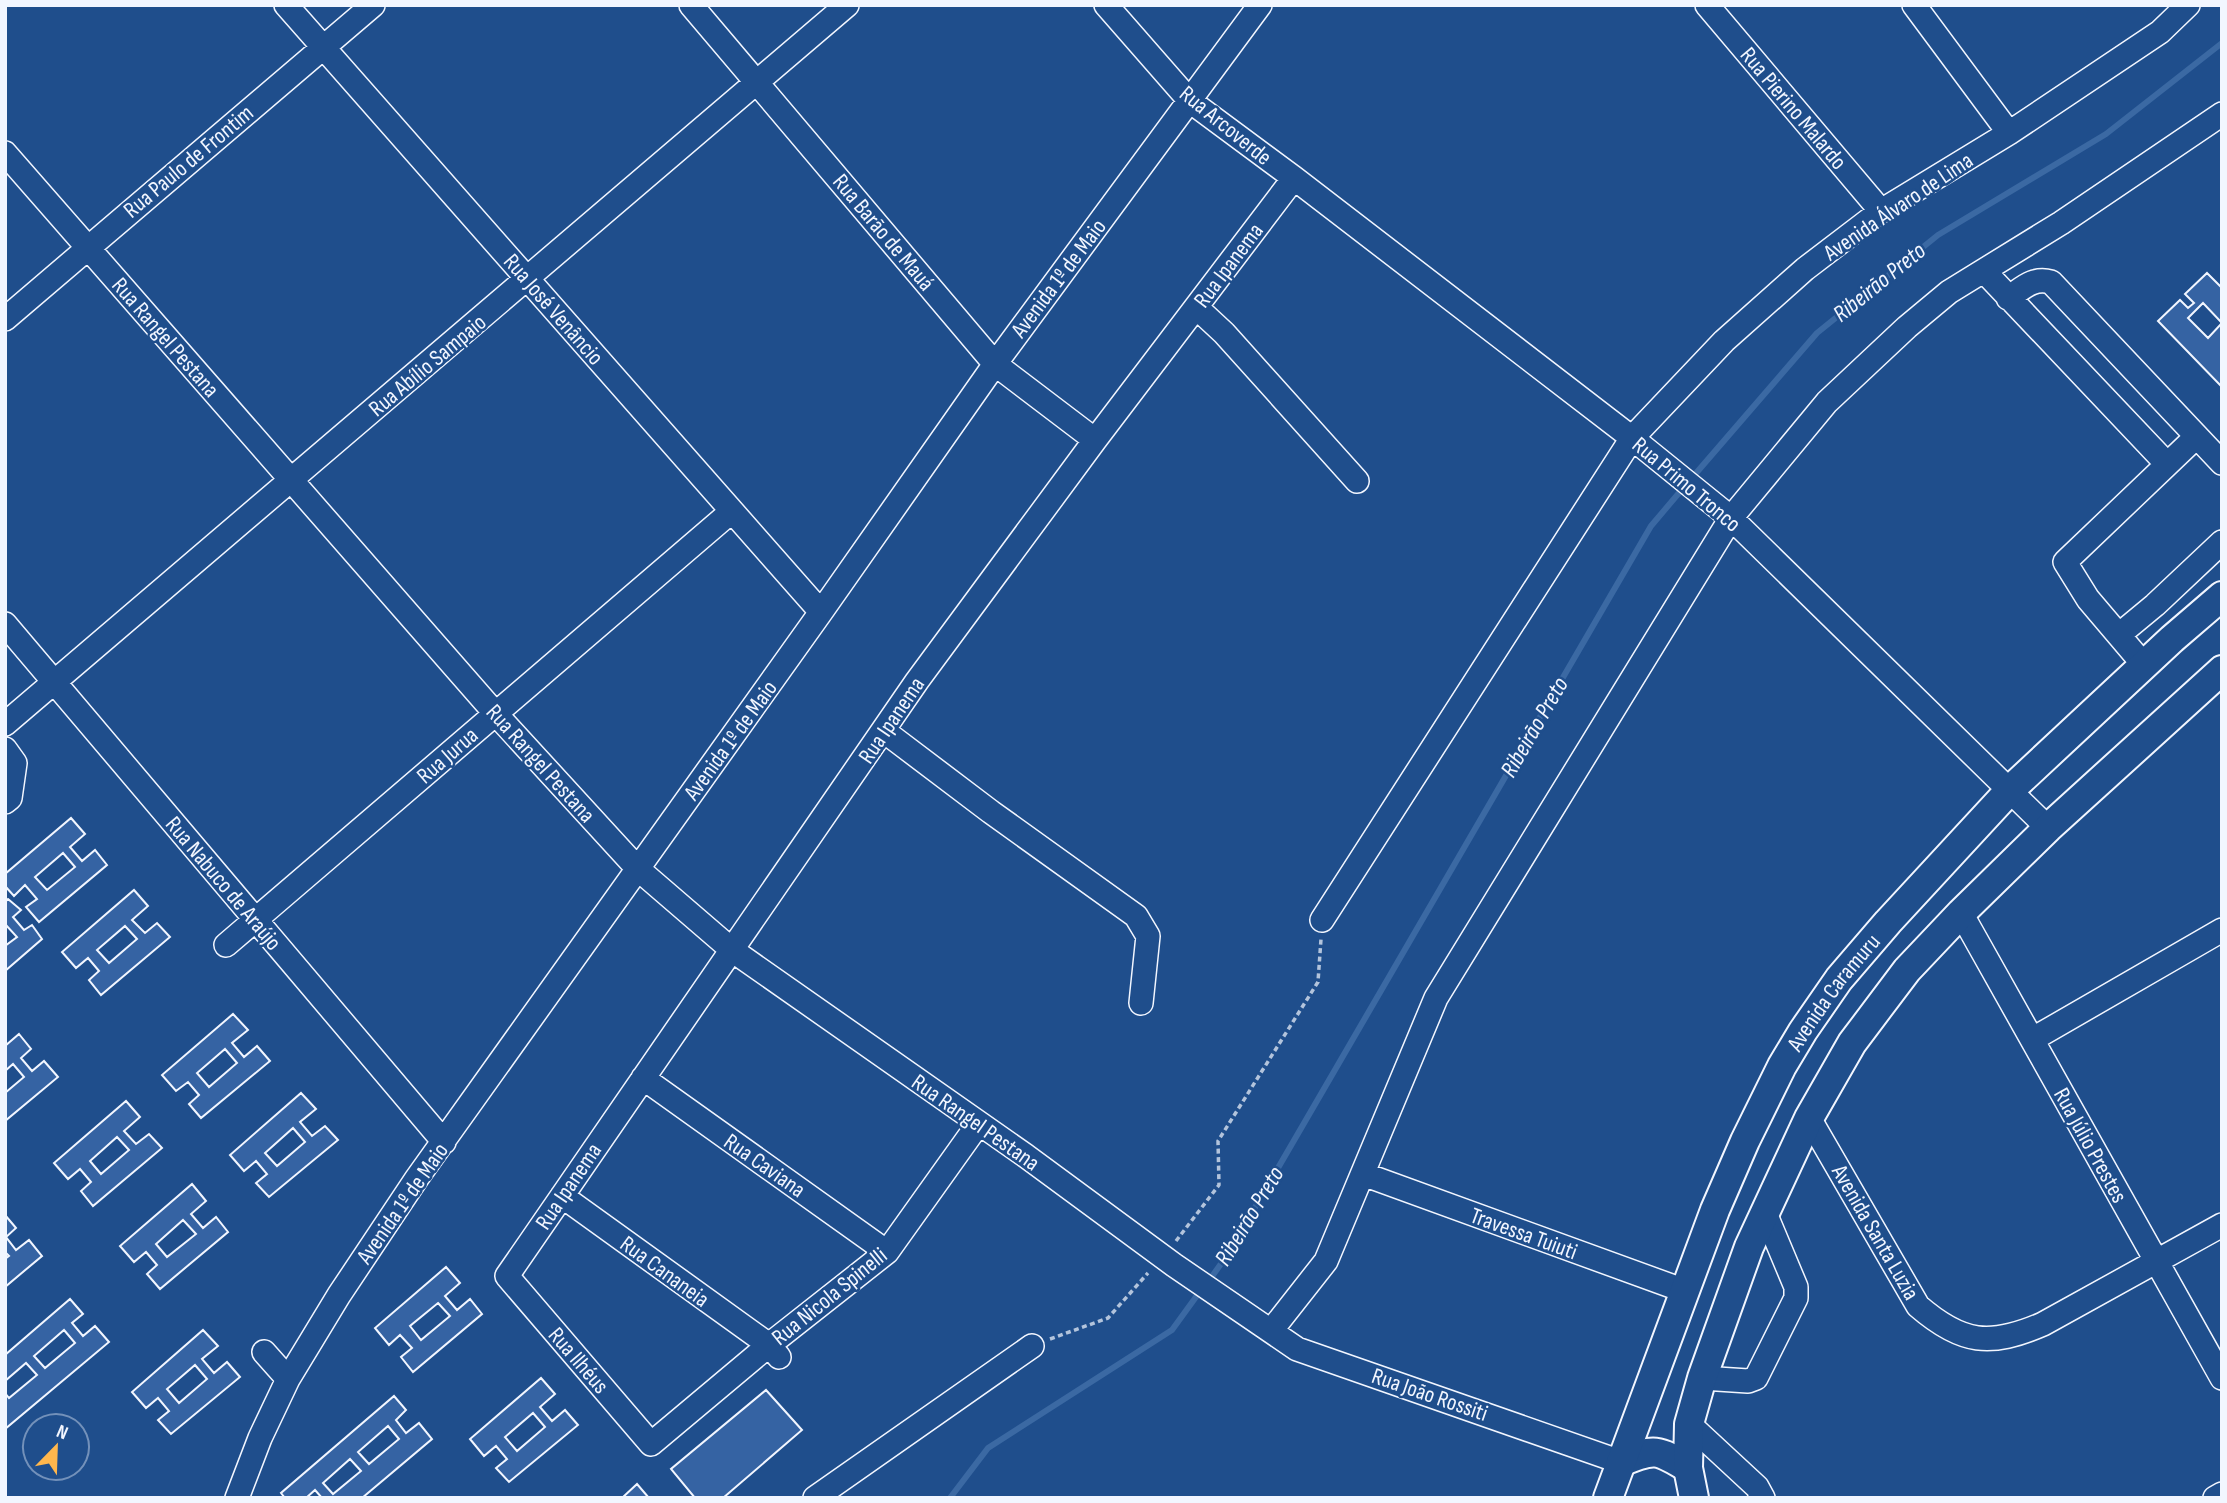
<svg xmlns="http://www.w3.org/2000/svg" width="2227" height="1503" font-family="'Sofia Sans Condensed',sans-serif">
<rect width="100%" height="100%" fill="#1f4e8c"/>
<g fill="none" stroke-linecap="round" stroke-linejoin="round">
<!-- stream -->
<path stroke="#3b69a3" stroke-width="6" d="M1691,479L1817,333L1938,235L2106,134L2222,43
M1208,1282L1228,1254L1651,526L1684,487
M950,1498L988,1448L1172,1330L1201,1290"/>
</g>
<!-- building -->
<path fill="#3563a3" stroke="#f2f6ff" stroke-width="2" fill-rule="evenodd" d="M2207,273L2222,288V387L2158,321L2180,300L2188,308L2194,303L2185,294Z
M2203,303L2222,323L2208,338L2188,318Z
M71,818L85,834L70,847L82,861L95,850L107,865L39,922L26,907L37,899L25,885L14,896L5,886V874ZM63,853L75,867L47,890L35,877Z
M134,890L148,906L132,920L145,933L157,923L170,937L101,995L89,980L99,971L88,958L76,968L62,952ZM125,926L137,939L109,963L97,950Z
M8,899L21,910L13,917L24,930L32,925L42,939L5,971V946L17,937L5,924V902Z
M233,1014L248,1030L232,1043L244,1057L257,1046L270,1061L201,1118L189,1104L199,1095L188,1082L176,1091L162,1075ZM225,1049L237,1063L209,1087L197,1073Z
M19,1034L31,1049L21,1058L32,1071L44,1061L58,1077L5,1121V1093L24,1077L13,1064L5,1071V1046Z
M301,1093L316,1109L300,1122L312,1136L325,1126L338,1140L269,1197L256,1183L267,1174L256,1161L244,1171L230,1155ZM293,1128L305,1142L277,1166L265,1153Z
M126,1101L140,1117L124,1131L136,1144L149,1134L162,1148L93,1206L81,1191L91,1182L80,1169L68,1179L54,1163ZM117,1137L129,1150L101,1174L90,1161Z
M192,1184L206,1201L191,1214L203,1228L216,1217L228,1232L160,1289L147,1274L157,1265L146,1252L134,1262L120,1246ZM183,1220L196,1234L167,1257L156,1244Z
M5,1215L16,1228L6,1237L16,1250L29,1240L42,1256L5,1287V1259L9,1256L5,1252Z
M446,1267L460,1283L445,1296L457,1310L470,1299L482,1314L413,1372L401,1357L412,1348L400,1335L389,1345L375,1328ZM438,1303L450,1316L421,1340L410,1326Z
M70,1299L83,1314L72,1323L83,1336L95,1326L109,1342L5,1429V1393L9,1398L37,1375L26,1363L5,1381V1355ZM64,1330L75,1343L45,1368L34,1356Z
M203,1330L218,1346L202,1359L214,1373L227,1362L240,1377L171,1434L158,1420L169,1411L158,1398L146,1408L132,1392ZM195,1365L207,1379L179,1403L167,1389Z
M541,1378L555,1394L540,1407L552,1421L565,1410L578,1425L509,1482L496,1468L507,1459L496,1446L484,1456L470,1439ZM533,1413L545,1427L517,1451L505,1437Z
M766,1390L802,1430L723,1498H695L671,1469Z
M394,1396L406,1410L396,1420L406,1433L419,1423L432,1439L362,1498H322L315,1490L306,1498H285L281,1493ZM388,1426L399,1439L369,1464L358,1452ZM350,1459L361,1471L333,1494L323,1483Z
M637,1484L649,1498H622Z"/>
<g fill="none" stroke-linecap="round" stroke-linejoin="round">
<defs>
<path id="minor" d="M286,5L821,612
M691,5L995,364L1095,440
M1106,5L1190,101L1294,178L1632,438L1731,518L2048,828
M1707,5L1881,211
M1914,5L2009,133
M5,153L495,713L638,869L732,950L1026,1156L1174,1265L1297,1349L1621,1462
M1984,271L2167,464
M2008,298C2023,288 2033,277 2051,282L2222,463
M1196,307L1224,333L1357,481
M5,319L373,5
M5,624L444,1142
M2120,634L2155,605L2222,542
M2144,665L2088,599L2065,562L2196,437
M5,724L847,5
M884,731L991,812L1136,916L1148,936L1141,1003
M5,749L15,763L10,798L5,802
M1961,913L2222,1378
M1322,920L1632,438L1724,341L1805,269L1881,211L2009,133L2160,32L2188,5
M226,945L732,511
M2033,1039L2222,930
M643,1078L887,1252
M1809,1118L1918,1306C1962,1344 1990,1347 2043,1324L2222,1225
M979,1123L887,1252L769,1345L651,1444L507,1276L917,681L1095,440L1294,178
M1363,1174L1685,1291
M562,1196L769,1345L779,1357
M1271,1331L1326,1261L1436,998L1731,518L1827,402L1907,327L1949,292L2061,223L2222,114
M264,1352L288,1379
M1702,1378L1748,1381L1756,1378L1796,1298V1287L1765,1213
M1689,1424L1757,1487L1763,1498
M237,1498L260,1438L288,1379L339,1295L417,1178L821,612L995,364L1260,5
M815,1498L1032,1346
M2215,1498L2222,1494"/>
<g id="major">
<path d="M1621,1462C1655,1448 1657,1449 1688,1468"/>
<path id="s1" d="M1608,1498L1715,1210L1745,1141L1782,1066L1803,1031L1839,979L1888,922L2010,790L2172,639L2222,596"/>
<path d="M1694,1498L1688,1468L1689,1424L1702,1378L1749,1247L1809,1118L1852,1043L1907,970L1961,913L2048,828L2222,670"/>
</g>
</defs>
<!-- minor casing -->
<use href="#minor" stroke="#f2f6ff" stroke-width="26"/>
<!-- major casing -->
<use href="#major" stroke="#f2f6ff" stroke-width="32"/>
<!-- path -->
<path stroke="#b3c4dc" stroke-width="3.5" stroke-dasharray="5 3.5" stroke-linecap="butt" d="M1176,1241L1219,1185L1218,1141L1318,982L1321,939
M1050,1339L1108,1318L1148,1273"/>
<!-- minor -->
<use href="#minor" stroke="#1f4e8c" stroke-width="23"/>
<!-- major -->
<use href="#major" stroke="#1f4e8c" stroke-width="28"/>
</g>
<g text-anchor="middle" stroke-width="5" stroke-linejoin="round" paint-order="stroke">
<!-- street labels -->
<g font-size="23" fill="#f2f6ff" stroke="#1f4e8c">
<text transform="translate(1794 108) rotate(50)" y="8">Rua Pierino Malardo</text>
<text transform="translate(1226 125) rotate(39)" y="8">Rua Arcoverde</text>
<text transform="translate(188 161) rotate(-40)" y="8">Rua Paulo de Frontim</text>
<text transform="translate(1898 206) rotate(-34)" y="8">Avenida Álvaro de Lima</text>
<text transform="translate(884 232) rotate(50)" y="8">Rua Barão de Mauá</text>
<text transform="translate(1228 265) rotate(-53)" y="8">Rua Ipanema</text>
<text transform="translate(1058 278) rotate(-53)" y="8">Avenida 1º de Maio</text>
<text transform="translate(554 309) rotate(49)" y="8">Rua José Venâncio</text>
<text transform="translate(166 337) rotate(49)" y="8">Rua Rangel Pestana</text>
<text transform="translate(427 365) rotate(-40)" y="8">Rua Abílio Sampaio</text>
<text transform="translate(1687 484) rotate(40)" y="8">Rua Primo Tronco</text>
<text transform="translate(891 720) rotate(-56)" y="8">Rua Ipanema</text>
<text transform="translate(730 740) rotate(-54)" y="8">Avenida 1º de Maio</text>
<text transform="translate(447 755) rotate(-41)" y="8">Rua Jurua</text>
<text transform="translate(541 763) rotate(48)" y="8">Rua Rangel Pestana</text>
<text transform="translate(224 883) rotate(50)" y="8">Rua Nabuco de Araújo</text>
<text dy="8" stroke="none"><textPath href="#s1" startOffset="556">Avenida Caramuru</textPath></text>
<text transform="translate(976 1122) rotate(35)" y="8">Rua Rangel Pestana</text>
<text transform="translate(2091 1145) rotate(61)" y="8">Rua Júlio Prestes</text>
<text transform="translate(765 1165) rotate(35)" y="8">Rua Caviana</text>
<text transform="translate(568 1186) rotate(-56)" y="8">Rua Ipanema</text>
<text transform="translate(402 1203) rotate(-55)" y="8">Avenida 1º de Maio</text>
<text transform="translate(1876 1232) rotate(60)" y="8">Avenida Santa Luzia</text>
<text transform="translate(1524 1233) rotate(20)" y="8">Travessa Tuiuti</text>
<text transform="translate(665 1271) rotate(36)" y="8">Rua Cananeia</text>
<text transform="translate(829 1296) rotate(-39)" y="8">Rua Nicola Spinelli</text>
<text transform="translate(579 1360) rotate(49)" y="8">Rua Ilhéus</text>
<text transform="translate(1430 1394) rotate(19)" y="8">Rua João Rossiti</text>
</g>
<!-- water labels -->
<g font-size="24" font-style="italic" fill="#f2f6ff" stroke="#1f4e8c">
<text transform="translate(1879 282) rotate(-39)" y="8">Ribeirão Preto</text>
<text transform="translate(1534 727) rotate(-60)" y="8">Ribeirão Preto</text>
<text transform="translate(1249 1216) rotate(-59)" y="8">Ribeirão Preto</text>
</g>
</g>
<!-- border -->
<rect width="2227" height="1503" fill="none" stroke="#f2f6ff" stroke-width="14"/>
<!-- north arrow -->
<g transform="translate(56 1447) rotate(23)"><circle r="33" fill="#1f4e8c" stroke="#7391ba" stroke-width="2"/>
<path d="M0-5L12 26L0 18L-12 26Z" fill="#ffb74d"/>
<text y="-10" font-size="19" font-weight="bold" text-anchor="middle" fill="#f2f6ff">N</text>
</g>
</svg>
